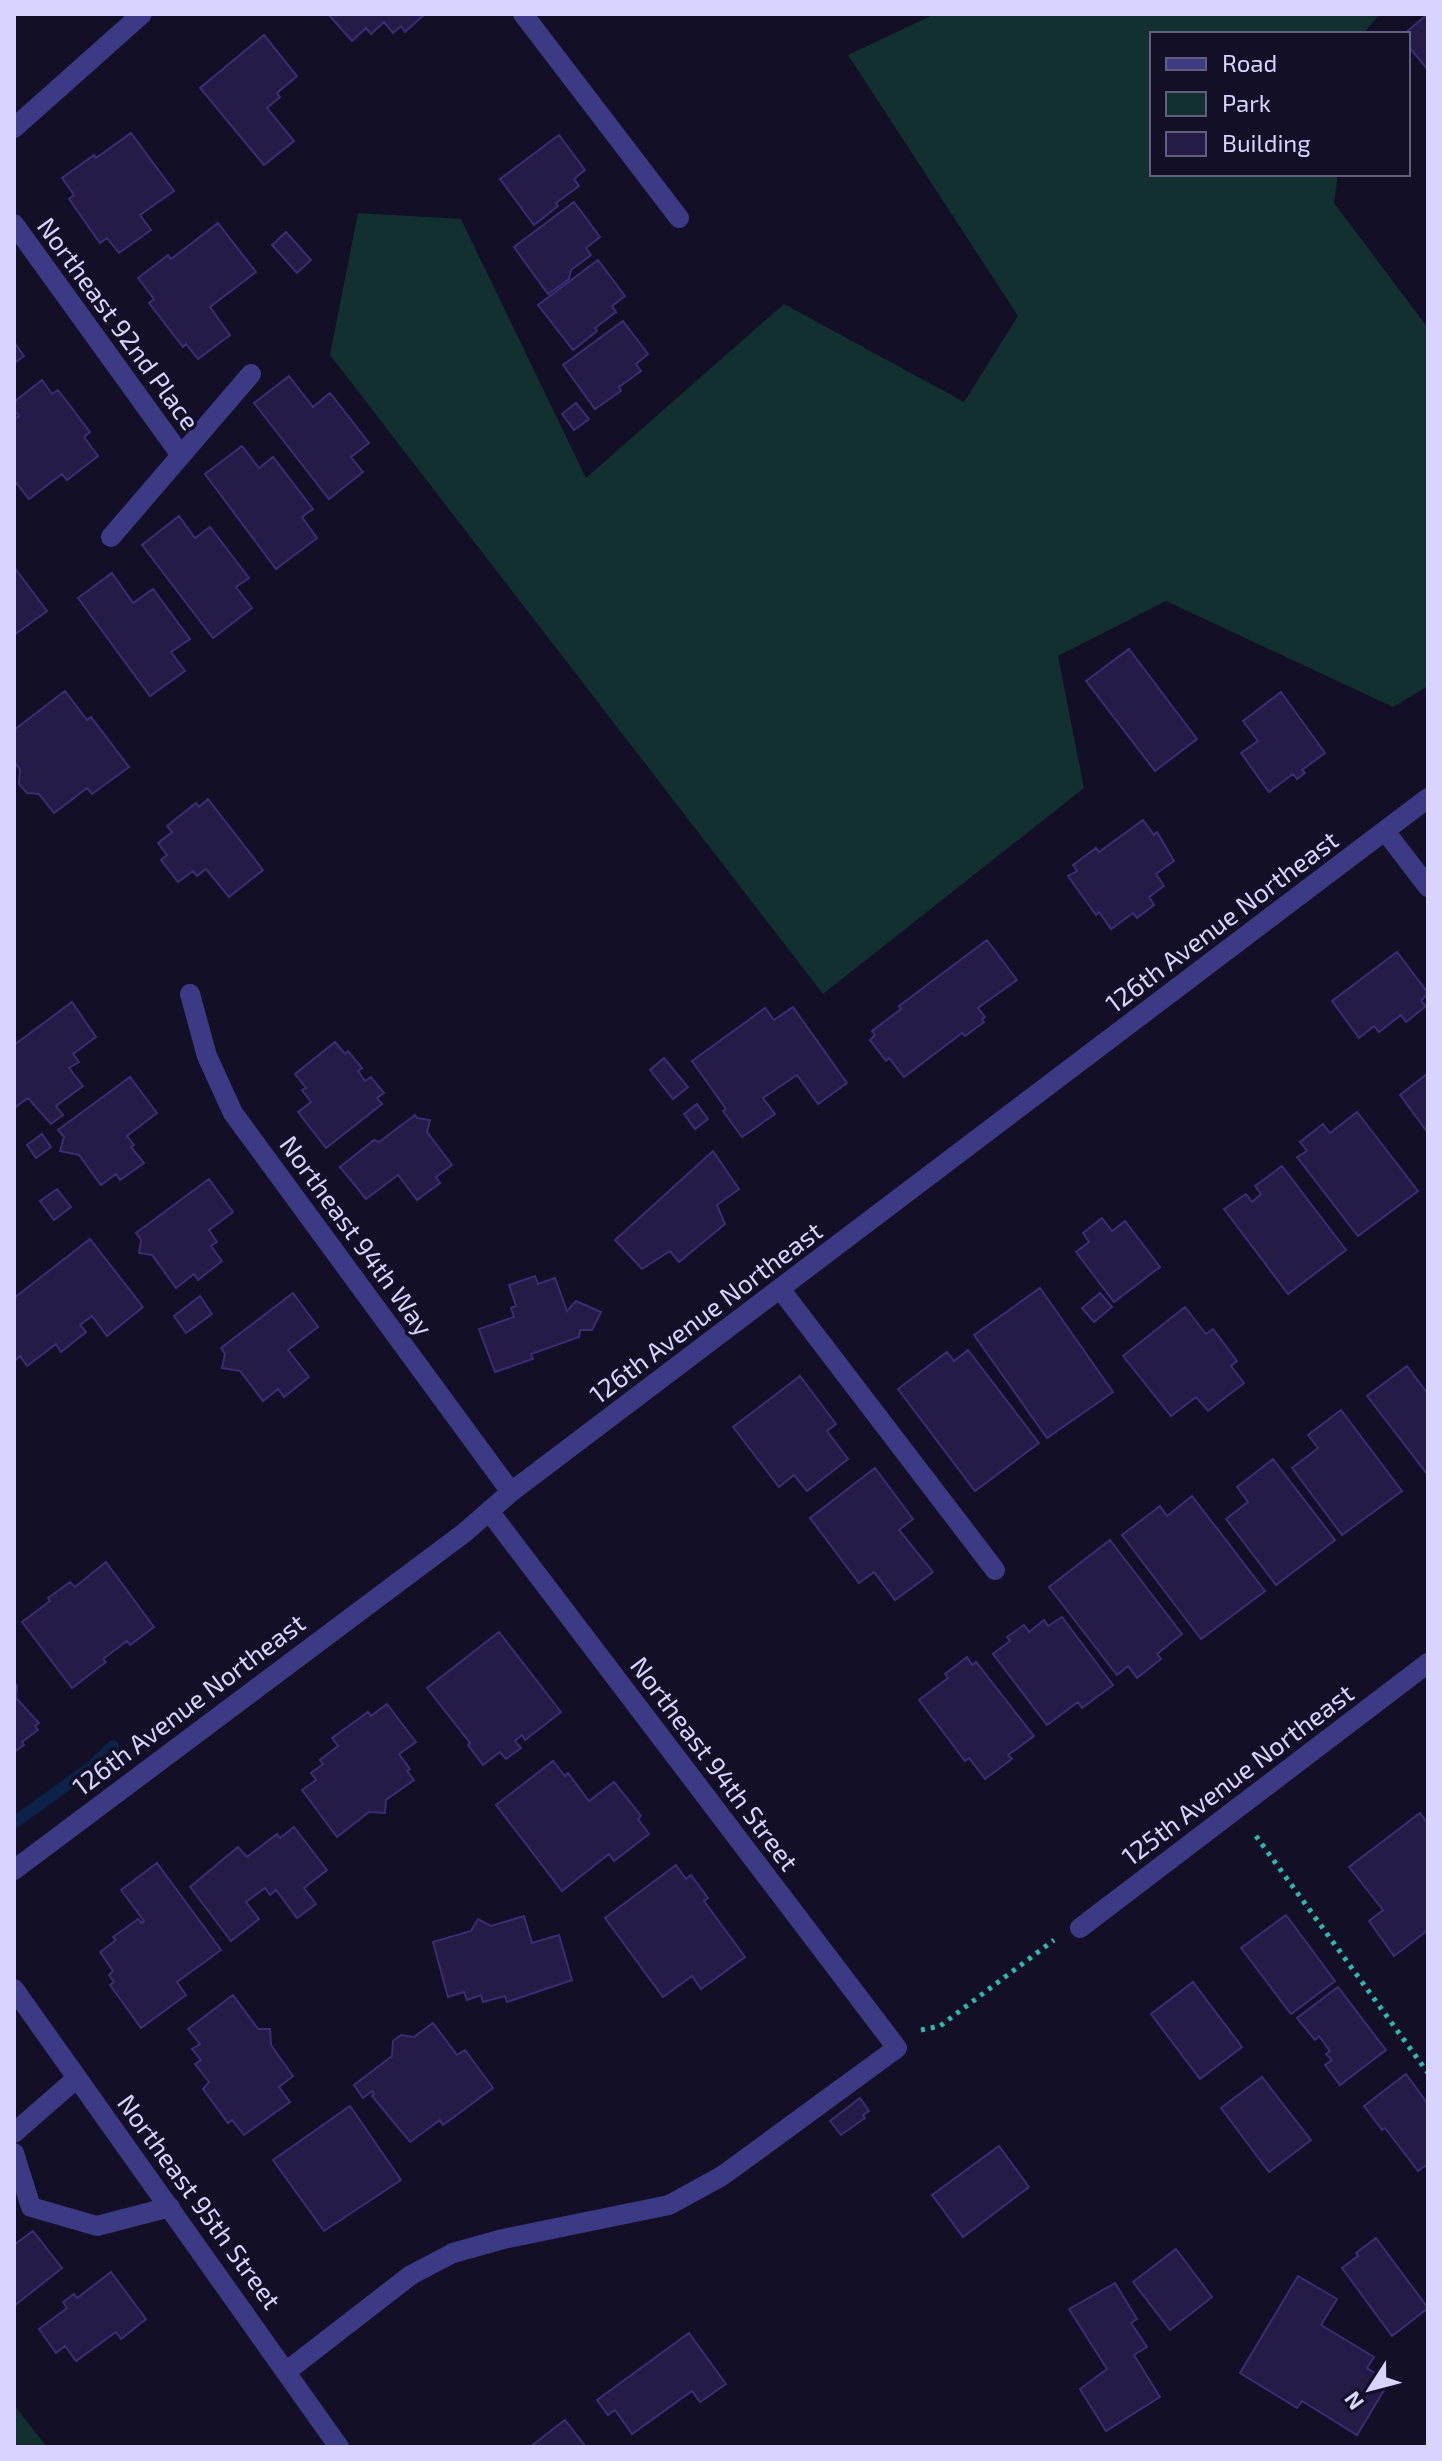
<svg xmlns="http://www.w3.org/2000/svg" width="1442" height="2461" font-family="'Exo 2',sans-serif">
<rect width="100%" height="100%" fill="#130f26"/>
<!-- green -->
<path fill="#12302f" d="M935,14H1380L1363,34H1152V174H1338L1334,203L1428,328V686L1393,707L1166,601L1058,656L1084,788L823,994L330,355L358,213L461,219L586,478L784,304L964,402L1018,316L848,55Z
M14,2405L47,2447H14Z"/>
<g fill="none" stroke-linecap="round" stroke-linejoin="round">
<!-- stream -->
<path stroke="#0c2248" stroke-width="12" d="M14,1823L91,1767L113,1746"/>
</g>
<!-- building -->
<path fill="#241b47" stroke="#3b2d73" stroke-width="2" d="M328,14H425L405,32L401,26L393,33L384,22L371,34L366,28L352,41Z
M1428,14V70L1408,46V34H1404Z
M264,35L297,76L277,93L280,97L267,108L294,141L264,165L200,88Z
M131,133L174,191L140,215L151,230L119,253L107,238L100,243L69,199L74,195L62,178L94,155L96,158Z
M559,135L585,170L574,179L579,186L556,203L558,206L534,225L500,179Z
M574,202L600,237L586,248L591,255L571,270L569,279L548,294L514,247Z
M218,223L256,272L210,307L230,335L198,359L186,344L183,347L149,303L154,299L138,278L168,255L171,259Z
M286,232L311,260L297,273L272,245Z
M598,260L625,296L612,306L616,312L595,328L597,331L573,350L538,305Z
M623,321L648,354L636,364L641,371L619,387L621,391L595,409L563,365Z
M14,342L24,356L14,363Z
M289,376L313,407L330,393L369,443L351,457L363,472L329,499L254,403Z
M42,380L52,394L58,390L90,432L84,437L98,456L67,480L62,474L29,499L14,480V420L19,416L14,410V402Z
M576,403L589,419L574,430L562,414Z
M242,446L259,468L273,457L313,509L302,517L317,538L276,569L205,474Z
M179,516L195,538L210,527L249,578L236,587L252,608L213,638L142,545Z
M14,567L47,611L14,635Z
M112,573L133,603L153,589L190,639L171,652L185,671L150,696L78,598Z
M1129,649L1197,739L1155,771L1086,681Z
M65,691L87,720L91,717L129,767L92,794L87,788L54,813L39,794L27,793L19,784L20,769L14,762V730Z
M1281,692L1325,753L1302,770L1305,773L1297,779L1293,774L1269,792L1241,753L1258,741L1243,721Z
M208,799L263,870L229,897L206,869L197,876L193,871L178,882L161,860L167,855L158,843L172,832L167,826L196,803L199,807Z
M1143,820L1154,835L1157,832L1174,861L1156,874L1164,886L1149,897L1154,905L1137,918L1133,913L1111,929L1099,912L1096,915L1068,876L1077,871L1073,865L1096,848L1099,852Z
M987,940L1017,980L978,1008L985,1017L982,1019L984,1022L965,1036L962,1033L904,1077L889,1058L886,1061L870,1040L875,1035L872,1031L901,1009L899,1006Z
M1397,952L1428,993L1421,1001L1426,1006L1406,1022L1401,1015L1379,1032L1374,1026L1359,1038L1332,1001Z
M72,1002L96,1037L73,1054L79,1062L69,1068L83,1086L56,1106L63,1115L51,1124L28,1098L14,1108V1045Z
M793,1007L847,1083L818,1104L797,1075L763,1098L775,1114L742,1137L723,1111L726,1109L692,1061L765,1008L774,1020Z
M335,1042L345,1054L348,1051L362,1068L358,1071L365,1081L371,1077L384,1093L377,1098L382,1104L326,1148L298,1112L311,1102L302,1090L306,1088L295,1074Z
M664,1058L688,1087L673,1099L650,1070Z
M1428,1073V1133L1400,1095Z
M130,1077L157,1113L127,1136L134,1145L131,1147L144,1163L120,1180L116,1174L101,1185L79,1155L60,1151L64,1137L58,1130Z
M697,1104L708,1119L695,1129L684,1114Z
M1357,1112L1418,1191L1358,1236L1297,1157L1307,1151L1300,1142L1323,1124L1330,1133Z
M415,1115L417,1118L430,1120L427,1132L452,1165L436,1177L440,1183L417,1200L398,1175L366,1199L340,1167L374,1140L379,1142Z
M42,1134L51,1147L36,1158L27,1145Z
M713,1151L739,1189L717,1205L725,1224L679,1262L670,1251L642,1269L615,1240Z
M1282,1166L1346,1250L1288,1294L1224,1209L1246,1194L1252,1202L1261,1194L1255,1186Z
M209,1179L233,1212L209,1230L217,1242L211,1246L222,1261L198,1280L194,1274L176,1288L152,1255L139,1253L141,1240L136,1233Z
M57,1189L71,1207L54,1220L40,1201Z
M1102,1218L1112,1231L1125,1221L1160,1267L1114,1302L1076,1252L1089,1242L1083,1233Z
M90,1239L143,1307L107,1336L92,1316L80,1325L86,1332L61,1352L56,1344L27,1366L20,1356L14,1361V1298Z
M535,1276L538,1284L555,1278L567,1311L576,1301L601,1312L592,1330H580L579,1337L531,1354L533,1359L495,1372L479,1329L514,1317L511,1308L516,1306L509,1285Z
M1040,1288L1113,1392L1047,1438L974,1335Z
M293,1293L318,1327L288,1350L309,1377L284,1397L278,1389L263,1401L240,1371L222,1368L225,1354L221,1348Z
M1100,1293L1112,1307L1094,1322L1082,1308Z
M200,1296L212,1314L186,1333L174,1316Z
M1185,1307L1206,1334L1213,1329L1237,1361L1231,1366L1244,1383L1208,1411L1196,1397L1171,1416L1123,1356Z
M968,1350L1039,1443L975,1491L898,1389L947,1352L954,1361Z
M1407,1366L1428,1394V1475L1367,1396Z
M800,1376L836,1424L827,1431L848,1459L807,1491L794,1475L779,1487L733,1427Z
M1341,1410L1402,1491L1342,1535L1292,1468L1318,1448L1308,1435Z
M1273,1459L1335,1540L1276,1585L1226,1519L1248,1502L1237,1487Z
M875,1468L913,1519L899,1530L933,1572L895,1600L874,1572L859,1583L810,1518Z
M1192,1496L1265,1591L1201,1639L1122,1535L1160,1506L1167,1516Z
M1110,1540L1182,1634L1157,1654L1161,1659L1137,1678L1128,1666L1117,1675L1049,1587Z
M106,1562L154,1627L130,1645L127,1641L103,1659L106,1662L72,1688L22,1622L50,1601L48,1598L70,1582L75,1587Z
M1062,1617L1113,1685L1082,1708L1078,1702L1047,1725L993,1654L1010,1641L1007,1637L1024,1625L1029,1632L1044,1620L1048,1626Z
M499,1632L561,1712L525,1740L522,1735L515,1741L521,1748L506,1759L500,1752L483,1765L468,1745L470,1743L427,1688Z
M967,1657L972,1665L976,1662L1034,1736L1008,1755L1012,1759L985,1779L969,1758L965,1761L919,1700L948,1678L945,1674Z
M14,1682L17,1686L16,1698L39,1723L35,1726L38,1730L22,1742L24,1745L14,1752Z
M387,1704L416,1742L399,1754L410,1769L407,1771L414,1780L386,1800L385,1813L369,1812L337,1837L302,1790L316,1780L311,1773L323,1764L320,1760L338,1746L332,1738L368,1712L371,1716Z
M553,1761L565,1776L568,1773L589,1801L614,1782L641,1816L638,1819L649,1834L614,1861L609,1854L562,1891L496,1805Z
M1420,1813L1428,1824V1930L1394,1956L1369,1921L1383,1910L1349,1867Z
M294,1827L327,1870L304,1888L316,1904L297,1918L276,1890L270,1895L265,1888L246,1902L259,1919L231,1941L190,1887L238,1847L247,1857L277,1834L280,1838Z
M157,1863L221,1950L177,1982L186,1995L141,2028L110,1985L114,1982L109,1975L113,1971L100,1952L116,1940L113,1937L138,1919L142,1923L144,1921L121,1890Z
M676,1865L686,1879L691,1875L708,1898L704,1901L745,1957L701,1989L692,1976L663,1997L605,1918Z
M1286,1915L1335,1981L1291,2014L1241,1948Z
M524,1916L532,1943L559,1935L572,1980L507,2002L505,1996L483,2002L481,1995L467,2000L464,1992L448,1997L433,1942L471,1931L478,1919L491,1926Z
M1193,1982L1242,2047L1200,2079L1151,2014Z
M1338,1987L1386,2050L1340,2085L1325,2065L1332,2060L1326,2054L1330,2051L1319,2036L1315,2040L1297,2018Z
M233,1995L258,2029H270L271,2045L293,2076L279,2087L290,2102L244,2135L232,2120L228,2123L203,2089L209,2082L195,2064L201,2060L192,2049L200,2044L188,2029Z
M433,2023L457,2055L465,2050L493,2088L443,2125L440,2120L410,2142L372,2096L374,2094L372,2091L363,2098L354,2085L392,2056L393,2041L401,2035L414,2037Z
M1406,2074L1428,2104V2164L1418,2171L1385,2128L1382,2130L1364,2106Z
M1262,2077L1311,2140L1269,2172L1221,2108Z
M860,2098L869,2111L863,2115L865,2118L841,2135L830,2121Z
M350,2106L401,2180L324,2231L273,2160Z
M999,2146L1029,2187L963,2237L932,2195Z
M33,2231L62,2268L14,2306V2245Z
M1376,2238L1428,2308L1392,2336L1342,2268L1358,2256L1356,2253Z
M1176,2249L1212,2297L1170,2330L1133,2282Z
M111,2272L146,2319L121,2339L116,2332L76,2361L65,2346L56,2353L39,2329L67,2308L63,2302L74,2294L77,2298Z
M1298,2276L1337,2299L1321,2325L1374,2357L1367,2368L1389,2382L1357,2435L1302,2401L1297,2408L1240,2373Z
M1115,2283L1137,2319L1131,2323L1147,2347L1134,2355L1160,2397L1106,2431L1080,2389L1107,2369L1069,2309Z
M689,2333L726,2384L700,2402L692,2391L632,2434L615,2410L608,2415L597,2400Z
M565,2420L586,2447H530Z"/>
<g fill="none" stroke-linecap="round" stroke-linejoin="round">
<!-- path -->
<path stroke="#2fb8b0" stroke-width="5" stroke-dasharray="4 6" stroke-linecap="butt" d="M1256,1836L1428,2073
M921,2030L940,2026L1054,1940"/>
<!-- service -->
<path stroke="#3d3a85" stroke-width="20" d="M111,537L251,374
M781,1290L995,1570
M14,2133L77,2078
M14,2153L31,2207L97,2226L170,2207"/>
<!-- minor -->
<path stroke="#3d3a85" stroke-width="20" d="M523,14L679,218
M14,128L142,14
M14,224L180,454
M1385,831L1428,887
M190,994L207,1056L233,1113L511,1492
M14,1870L464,1533L511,1492L1428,798
M1080,1928L1428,1663
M287,2371L411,2275L453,2253L503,2239L669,2205L722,2176L897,2048L489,1511"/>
<!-- tertiary -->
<path stroke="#3d3a85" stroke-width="20" d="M14,1989L339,2447"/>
</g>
<g text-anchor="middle" stroke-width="7" stroke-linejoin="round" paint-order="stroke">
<!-- street labels -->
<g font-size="26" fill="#d9d4ff" stroke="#130f26">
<text transform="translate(118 324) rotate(54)" y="9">Northeast 92nd Place</text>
<text transform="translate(1222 922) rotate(-37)" y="9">126th Avenue Northeast</text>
<text transform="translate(356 1236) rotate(54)" y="9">Northeast 94th Way</text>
<text transform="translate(706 1313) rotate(-37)" y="9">126th Avenue Northeast</text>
<text transform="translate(189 1705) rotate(-37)" y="9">126th Avenue Northeast</text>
<text transform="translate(714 1764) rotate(53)" y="9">Northeast 94th Street</text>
<text transform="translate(1238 1775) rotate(-37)" y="9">125th Avenue Northeast</text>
<text transform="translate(199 2202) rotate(54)" y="9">Northeast 95th Street</text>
</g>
</g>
<!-- border -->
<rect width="1442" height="2461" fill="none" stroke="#d9d4ff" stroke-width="32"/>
<!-- legend -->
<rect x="1150" y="32" width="260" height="144" fill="#130f26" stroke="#625e7d" stroke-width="2"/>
<rect x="1166" y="58" width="40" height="12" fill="#3d3a85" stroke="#625e7d" stroke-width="2"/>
<text x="1222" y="72" font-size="24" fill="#d9d4ff">Road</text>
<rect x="1166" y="92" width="40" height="24" fill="#12302f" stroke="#625e7d" stroke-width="2"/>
<text x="1222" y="112" font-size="24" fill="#d9d4ff">Park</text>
<rect x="1166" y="132" width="40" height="24" fill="#241b47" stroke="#625e7d" stroke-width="2"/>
<text x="1222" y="152" font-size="24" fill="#d9d4ff">Building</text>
<!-- north arrow -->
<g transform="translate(1370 2389) rotate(234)" stroke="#130f26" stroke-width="6" paint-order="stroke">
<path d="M0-6L14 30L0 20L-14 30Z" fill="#d9d4ff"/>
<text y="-12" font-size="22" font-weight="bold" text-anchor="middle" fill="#d9d4ff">N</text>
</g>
</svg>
